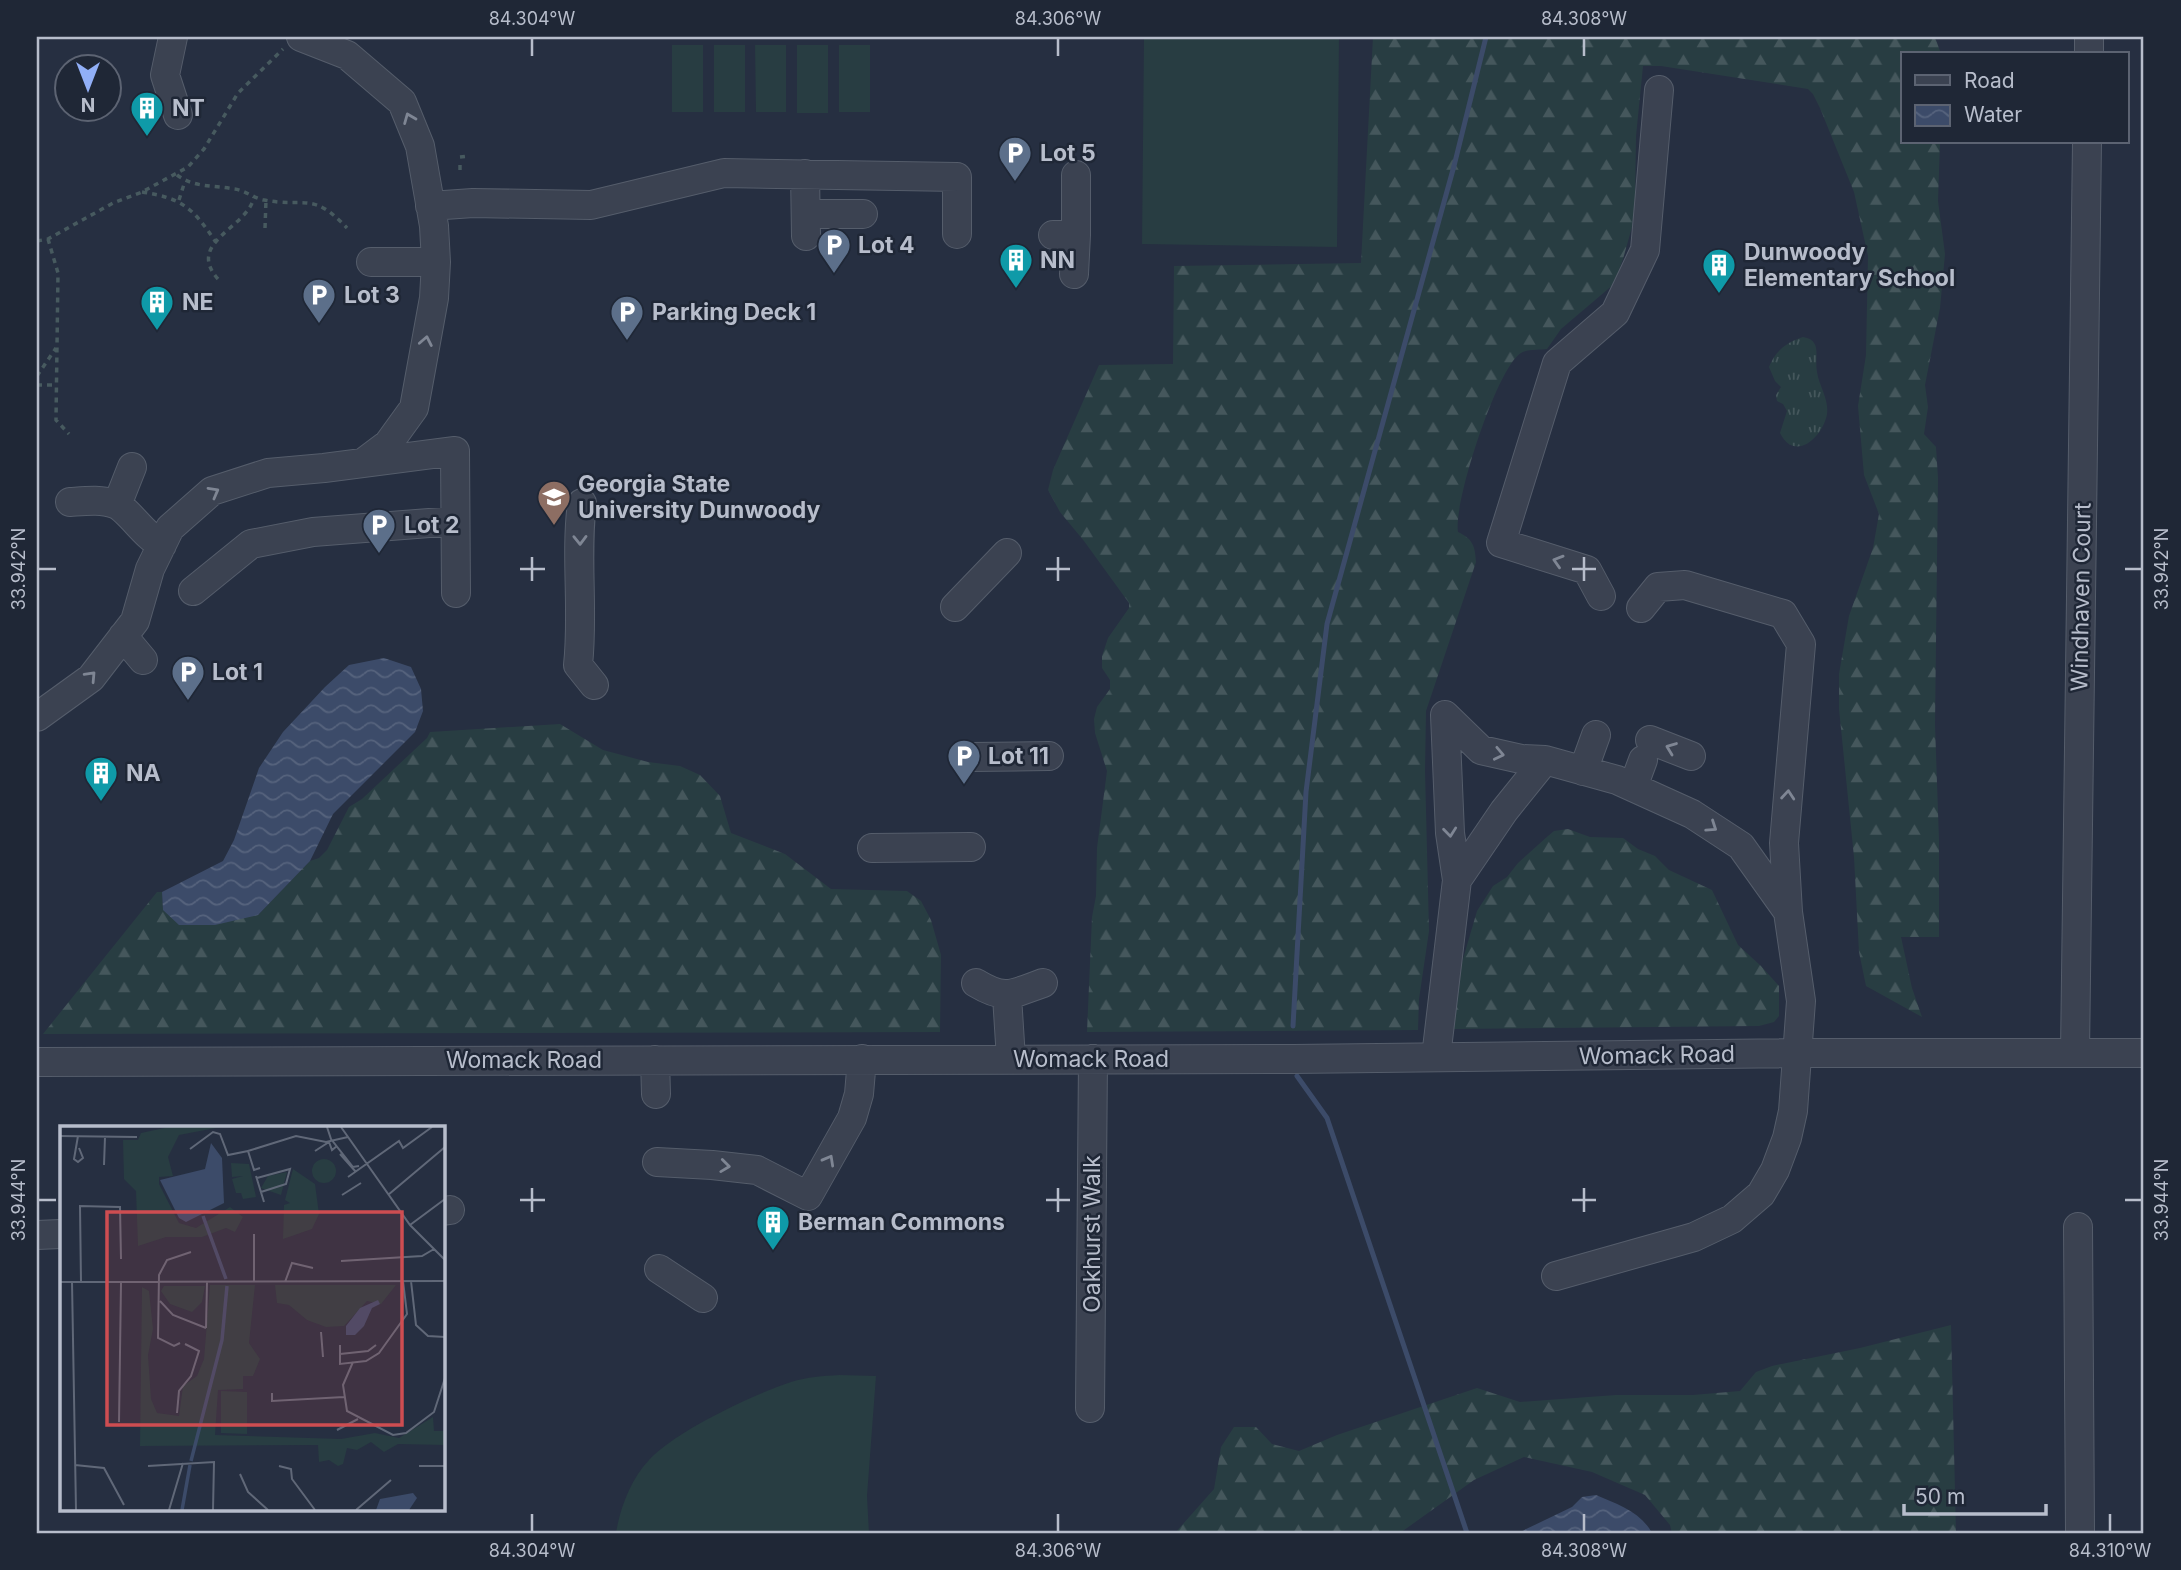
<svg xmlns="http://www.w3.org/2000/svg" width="2181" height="1570" font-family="Inter,sans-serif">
<defs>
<pattern id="grass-tufts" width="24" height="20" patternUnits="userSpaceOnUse" patternTransform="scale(1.75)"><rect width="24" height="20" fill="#283d42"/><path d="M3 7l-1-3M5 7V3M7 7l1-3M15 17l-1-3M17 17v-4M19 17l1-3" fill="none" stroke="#45575c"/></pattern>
<pattern id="forest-firs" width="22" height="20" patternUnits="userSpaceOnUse" patternTransform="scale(1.75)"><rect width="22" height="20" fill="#283d42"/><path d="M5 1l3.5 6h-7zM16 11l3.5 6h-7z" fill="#45575c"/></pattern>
<pattern id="water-waves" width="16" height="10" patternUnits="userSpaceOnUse" patternTransform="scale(1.75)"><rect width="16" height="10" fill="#3c4b69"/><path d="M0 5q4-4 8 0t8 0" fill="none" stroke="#56637d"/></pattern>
</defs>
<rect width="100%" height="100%" fill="#262f41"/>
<!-- grass -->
<path fill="url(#grass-tufts)" d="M1803,337C1823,340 1814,358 1817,372C1819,386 1829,399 1827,414C1823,437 1795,463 1780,433L1787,411L1783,404L1777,401L1776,395L1781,387L1775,381L1769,367C1775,351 1787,342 1803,337Z"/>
<!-- forest -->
<path fill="url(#forest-firs)" d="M1373,37H1935L1941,54H1903V142H1940L1938,201L1945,254L1940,308L1925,385L1928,407L1924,434L1936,447L1938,478L1935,725L1939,840V937H1901L1912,988L1922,1017L1866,986L1859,952L1854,857L1839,709V674L1849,616L1873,548L1879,514L1864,475L1858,406L1866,355L1868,256L1854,192L1820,108L1813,94L1808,89L1661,66H1643L1636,136L1635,203L1632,227L1623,259L1614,284L1561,329L1547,349C1540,350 1527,349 1521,353C1497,367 1453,504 1458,532C1473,539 1475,546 1476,562L1426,711L1425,771L1429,931L1419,999L1418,1030L1087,1032L1092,917L1096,896L1097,848L1107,771L1095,733L1094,719L1097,707L1110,689V680L1102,668V656L1108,638L1129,608V603L1084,541L1060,512L1048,490L1053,470L1099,365L1173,364L1174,266L1361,263Z
M560,724L603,750L648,762L680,766L700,775L720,796L731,833L785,854L831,889L907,891L921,901L931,920L941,955L940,1032L43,1034L157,892H162L163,910L258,915L310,861L319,858L327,850L349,807L362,799L427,738L430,732Z
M1568,829L1590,837L1623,838L1638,849L1655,856L1669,870L1712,890L1738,945L1761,966L1779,986V1016L1774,1022L1759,1026L1454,1029L1449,1007L1477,911L1493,886L1507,877L1518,863L1548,836L1554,831Z
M1951,1325L1956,1533H1672L1670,1525L1645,1495L1592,1472L1524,1457L1474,1480L1400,1533H1175L1214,1489L1221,1447L1234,1427H1256L1272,1444L1299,1451L1337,1435L1477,1388L1520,1402L1616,1395H1693L1740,1391L1756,1372L1772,1366L1860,1348Z"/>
<!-- pitch -->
<path fill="#283d42" d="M1144,37H1339L1337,247L1142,244Z
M672,45H703V112H672Z
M714,45H745V112H714Z
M755,45H786V112H756Z
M797,45H828V113H797Z
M839,45H870V112H839Z
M839,1375L876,1376L867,1496L869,1533H616C620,1508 631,1479 649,1460C674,1432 754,1394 791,1382C807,1377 823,1376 839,1375Z"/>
<!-- water -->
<path fill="url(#water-waves)" d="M384,658L411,667L421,689L423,711L415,732L333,814L310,861L258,915L215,925H179L163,910L162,892L223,861L234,840L259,768L283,732L325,687L349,665Z
M1596,1495C1617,1504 1641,1512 1652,1533H1518L1572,1507L1582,1497Z"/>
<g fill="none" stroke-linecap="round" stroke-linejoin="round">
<!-- stream -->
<path stroke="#3c4b69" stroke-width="5" d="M1293,1026L1306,792L1327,624L1454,166L1486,37
M1297,1076L1327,1118L1467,1533"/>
<defs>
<path id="minor" d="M173,37L165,75L178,115
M301,37L347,55L402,102L420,146L434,226L436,262L434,298L414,408L388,444L364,462
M2089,54V37
M805,174L806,236
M430,206L473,203L591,205L724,173L957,177V234
M806,214H863
M1053,235H1076V175
M371,262H436
M1074,274L1076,235
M70,502C85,501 101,499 115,504C129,510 144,536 162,545
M582,503C575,556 584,611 578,665L594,685
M117,505L132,467
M193,591L251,544L313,532L455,521
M1601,596L1587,570L1501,543L1557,363L1615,313L1645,250L1659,90
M955,607L1007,553
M123,636L143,660
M1445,715L1481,750L1521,759L1545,760L1617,780L1692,814L1741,846L1788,912
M37,717L91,678L135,621L150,569L170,528L212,491L268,473L324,468L455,451L456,593
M1650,740L1691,756
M971,757L1049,756
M1583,771L1596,735
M1633,787L1643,760
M872,848L971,847
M1457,880L1504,811L1545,760
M976,983C1006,1001 1012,994 1043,983
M1007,996L1011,1059
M2075,1052L2087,142
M1436,1057L1457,880L1450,833L1445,715
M655,1060L656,1094
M37,1062L1293,1059L1796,1053H2144
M657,1162L712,1165L757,1170L808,1196L852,1118L859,1094L862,1059
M443,1211L450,1210
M2078,1227L2080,1533
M37,1235L61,1234
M659,1269L703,1298
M1556,1276L1694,1237L1732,1219L1761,1194L1775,1170L1787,1138L1793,1111L1801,1001L1788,912L1784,843L1801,644L1783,614L1685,585L1658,587L1641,608
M1090,1408L1093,1059"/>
</defs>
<!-- minor casing -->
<use href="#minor" stroke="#555d6b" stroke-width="30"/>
<!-- path -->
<path stroke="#475a5f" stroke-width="3.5" stroke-dasharray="5 5" stroke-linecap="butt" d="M460,157L469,156
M460,165V170
M177,175C194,188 214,185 234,189C245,190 253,198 264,200C307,208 312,191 347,228
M142,192C182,198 193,208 215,241
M179,200L185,181
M265,228L266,200
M48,239L58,273L56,420L69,434
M37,241L48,239L113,203L142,192L188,167L204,149L238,93L283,49
M218,279C185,242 248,228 254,197
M37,376L56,348
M37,385H57"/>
<!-- minor -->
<use href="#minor" stroke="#3b4251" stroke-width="28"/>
</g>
<!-- one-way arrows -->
<defs><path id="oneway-chevron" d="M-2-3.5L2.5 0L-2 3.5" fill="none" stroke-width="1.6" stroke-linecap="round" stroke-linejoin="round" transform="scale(1.75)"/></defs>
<g stroke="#7f8694">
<use href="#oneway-chevron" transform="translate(409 118) rotate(-112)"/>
<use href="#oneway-chevron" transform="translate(426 341) rotate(-79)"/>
<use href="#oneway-chevron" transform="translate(214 492) rotate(-29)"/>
<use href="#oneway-chevron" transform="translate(580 540) rotate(89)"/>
<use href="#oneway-chevron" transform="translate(1558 561) rotate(-163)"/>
<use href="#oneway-chevron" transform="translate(91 676) rotate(-47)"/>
<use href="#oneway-chevron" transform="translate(1671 748) rotate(-159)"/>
<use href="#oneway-chevron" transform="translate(1499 754) rotate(12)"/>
<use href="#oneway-chevron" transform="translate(1788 795) rotate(-85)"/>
<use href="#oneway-chevron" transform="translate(1712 827) rotate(34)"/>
<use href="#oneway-chevron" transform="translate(1450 832) rotate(84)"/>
<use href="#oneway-chevron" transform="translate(829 1160) rotate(-61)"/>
<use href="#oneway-chevron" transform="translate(725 1166) rotate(7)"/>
</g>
<!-- ticks -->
<path fill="none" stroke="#b7bdcb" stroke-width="2.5" d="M532,38V56M1058,38V56M1584,38V56M532,557V581M1058,557V581M1584,557V581M38,569H56M520,569H545M1046,569H1070M1572,569H1596M2125,569H2142M532,1188V1212M1058,1188V1212M1584,1188V1212M38,1200H56M520,1200H545M1046,1200H1070M1572,1200H1596M2125,1200H2142M532,1514V1532M1058,1514V1532M1584,1514V1532M2110,1514V1532"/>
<!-- icons -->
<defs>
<symbol id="building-pin" viewBox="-11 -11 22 30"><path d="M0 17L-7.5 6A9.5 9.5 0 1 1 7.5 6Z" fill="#0f9aa8" stroke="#1f2736"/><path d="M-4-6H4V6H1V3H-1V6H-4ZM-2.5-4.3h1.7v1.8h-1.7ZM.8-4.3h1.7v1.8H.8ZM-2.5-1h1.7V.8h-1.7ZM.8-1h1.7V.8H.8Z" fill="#fff"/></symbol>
<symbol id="parking-pin" viewBox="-11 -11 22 30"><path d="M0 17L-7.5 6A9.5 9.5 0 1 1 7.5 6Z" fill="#5c6f8a" stroke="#1f2736"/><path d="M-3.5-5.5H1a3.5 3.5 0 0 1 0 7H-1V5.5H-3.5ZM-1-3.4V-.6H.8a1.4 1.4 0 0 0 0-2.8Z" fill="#fff"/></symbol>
<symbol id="university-pin" viewBox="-11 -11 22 30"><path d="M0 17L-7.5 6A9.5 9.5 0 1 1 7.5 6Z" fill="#8d6e63" stroke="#1f2736"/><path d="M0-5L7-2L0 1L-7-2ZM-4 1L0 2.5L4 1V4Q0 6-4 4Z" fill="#fff"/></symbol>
</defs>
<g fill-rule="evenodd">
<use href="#building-pin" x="128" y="89" width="38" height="52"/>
<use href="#parking-pin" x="996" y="134" width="38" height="52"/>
<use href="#parking-pin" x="815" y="226" width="38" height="52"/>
<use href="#building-pin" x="997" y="241" width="38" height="52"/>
<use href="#building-pin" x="1700" y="246" width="38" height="52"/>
<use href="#parking-pin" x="300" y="276" width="38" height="52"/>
<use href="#building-pin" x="138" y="283" width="38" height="52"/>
<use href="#parking-pin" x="608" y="293" width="38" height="52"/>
<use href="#university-pin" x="535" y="478" width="38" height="52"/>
<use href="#parking-pin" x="360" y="506" width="38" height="52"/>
<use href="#parking-pin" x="169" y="653" width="38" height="52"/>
<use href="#parking-pin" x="945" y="737" width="38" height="52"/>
<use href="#building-pin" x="82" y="754" width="38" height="52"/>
<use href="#building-pin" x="754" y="1203" width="38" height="52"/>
</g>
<g text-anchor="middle" stroke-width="5" stroke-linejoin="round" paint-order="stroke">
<!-- poi labels -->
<g font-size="23" font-weight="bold" fill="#b7bdcb" stroke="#1f2736" text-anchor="start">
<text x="172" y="116">NT</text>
<text x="1040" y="161">Lot 5</text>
<text x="858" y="253">Lot 4</text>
<text x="1744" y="260">Dunwoody<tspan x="1744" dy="26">Elementary School</tspan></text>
<text x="1040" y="268">NN</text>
<text x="344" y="303">Lot 3</text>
<text x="182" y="310">NE</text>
<text x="652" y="320">Parking Deck 1</text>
<text x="578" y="492">Georgia State<tspan x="578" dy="26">University Dunwoody</tspan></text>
<text x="404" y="533">Lot 2</text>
<text x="212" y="680">Lot 1</text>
<text x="988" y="764">Lot 11</text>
<text x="126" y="781">NA</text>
<text x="798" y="1230">Berman Commons</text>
</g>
<!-- street labels -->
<g font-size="23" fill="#b7bdcb" stroke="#1f2736">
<text transform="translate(2081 597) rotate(-89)" y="8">Windhaven Court</text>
<text transform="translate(1657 1055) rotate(-1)" y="8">Womack Road</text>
<text x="1091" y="1067">Womack Road</text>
<text x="524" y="1068">Womack Road</text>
<text transform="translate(1092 1234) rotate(-90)" y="8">Oakhurst Walk</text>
</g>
</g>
<!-- overview -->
<g transform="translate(60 1126)">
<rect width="385" height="385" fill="#262f41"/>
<path d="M109,1H161L119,9L108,31L113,50L99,51V58L119,97L136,102L170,81L183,91L175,106L166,102L142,111H106L78,120L76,65L64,53L63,14H78L81,7ZM150,159H195L189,217L200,233L193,250H183V263L158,264L155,309L281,313L315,307L339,312L373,291L374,305H385V319L338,318L324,326L311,316L297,324L287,322L283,338L278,340L269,334L259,336L258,319L80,320L82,161L89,165L93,203L88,229L91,273L97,287L119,290L123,260L137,250L144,233ZM215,159H336L321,178L307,175L284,200L266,201L247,194L229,179L217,177ZM145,160L142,176L132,186L110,178L101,165L104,160Z" fill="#283d42"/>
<path d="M252 45a12 12 0 1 1 24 0a12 12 0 1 1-24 0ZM171,37L189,38L196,71L183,73L181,67H176L172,53L183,50L172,51ZM233,43L255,58L259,88L252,103L223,113L224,79L230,77L225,74ZM227,46L221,69L201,62L208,50ZM161,265L187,266V308L161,307Z" fill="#283d42"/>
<path d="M151,17L162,32L164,77L126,96L119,92L100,54L145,43ZM318,174L320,178L312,182L304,200L295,209H286V200L300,182ZM353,367L357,372L349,384H316L320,373Z" fill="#3c4b69"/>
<path fill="none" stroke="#3c4b69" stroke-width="3.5" d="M143,90L166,153M131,335L162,214L167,160M122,384L130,339"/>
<path fill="none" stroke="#606878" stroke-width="2" d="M267,1L271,13L293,41L299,40M281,1L350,99L385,134M0,10L77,11M18,10L14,33L18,36L23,32L19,22M130,23L153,6L160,8L168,29L188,25M255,25L269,16L272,24L277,20M280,28L296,46M44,39L45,11M200,42L194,44L188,25L236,10L266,16L288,11M196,50L204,76M288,51L339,15L343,22L372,1M197,52L230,43L226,58L201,66M282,69L301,57M328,69L385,21M350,99L385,73M281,135L362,130L374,123M351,155L356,199L368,210L385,211M0,156L385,155M12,156L16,384M21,156L20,80L60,81L61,133M194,156V108M225,156L232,137L253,142M100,175L113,189L146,202M146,202L147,156M261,206L263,231M120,217L114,220L98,212L99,149L107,134L131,126M280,219V238L306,235L319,227L347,188L343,155M280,228L308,225L316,219M293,236L283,259L287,285L333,309L346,307L374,286L385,252M212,267V275L284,271M117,287L119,265L131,250L139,225L125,218M59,296L61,157M277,304L298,293M15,339L44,342L64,379M88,340L154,336L153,384M219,340L231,343L232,353L255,384M359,340H385M180,348L188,366L208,384M109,384L123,337M296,384L331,354"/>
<path fill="#ce4d51" fill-opacity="0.15" stroke="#ce4d51" stroke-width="3.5" d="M47,86H342V299H47Z"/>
<rect width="385" height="385" fill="none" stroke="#b7bdcb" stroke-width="3.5"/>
</g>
<!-- border -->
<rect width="2181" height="1570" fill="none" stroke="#1f2736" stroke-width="77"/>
<!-- legend -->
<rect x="1901" y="52" width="228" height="91" fill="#1f2736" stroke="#5c6372" stroke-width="2"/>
<rect x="1915" y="75" width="35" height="10" fill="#3b4251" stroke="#5c6372" stroke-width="2"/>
<text x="1964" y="88" font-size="21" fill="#b7bdcb">Road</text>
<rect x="1915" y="105" width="35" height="21" fill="url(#water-waves)" stroke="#5c6372" stroke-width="2"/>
<text x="1964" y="122" font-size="21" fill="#b7bdcb">Water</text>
<!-- north arrow -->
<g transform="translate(88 88) rotate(180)"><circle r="33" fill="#1f2736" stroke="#5c6372" stroke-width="2"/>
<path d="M0-5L12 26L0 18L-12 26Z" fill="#91aff7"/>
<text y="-10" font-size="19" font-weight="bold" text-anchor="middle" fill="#b7bdcb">N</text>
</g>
<!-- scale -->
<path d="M1904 1504v10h142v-10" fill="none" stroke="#b7bdcb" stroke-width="3.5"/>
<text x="1915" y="1504" font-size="21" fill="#b7bdcb" stroke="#1f2736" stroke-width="5" paint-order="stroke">50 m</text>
<rect x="38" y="38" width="2104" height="1494" fill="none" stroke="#b7bdcb" stroke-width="2.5"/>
<g font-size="18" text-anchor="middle" fill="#b7bdcb">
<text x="532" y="25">84.304°W</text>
<text x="1058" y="25">84.306°W</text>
<text x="1584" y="25">84.308°W</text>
<text transform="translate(2162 569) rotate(-90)" y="6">33.942°N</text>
<text transform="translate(19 569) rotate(-90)" y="6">33.942°N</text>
<text transform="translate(2162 1200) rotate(-90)" y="6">33.944°N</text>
<text transform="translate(19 1200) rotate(-90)" y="6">33.944°N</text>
<text x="532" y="1557">84.304°W</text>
<text x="1058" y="1557">84.306°W</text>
<text x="1584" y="1557">84.308°W</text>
<text x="2110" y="1557">84.310°W</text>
</g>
</svg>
